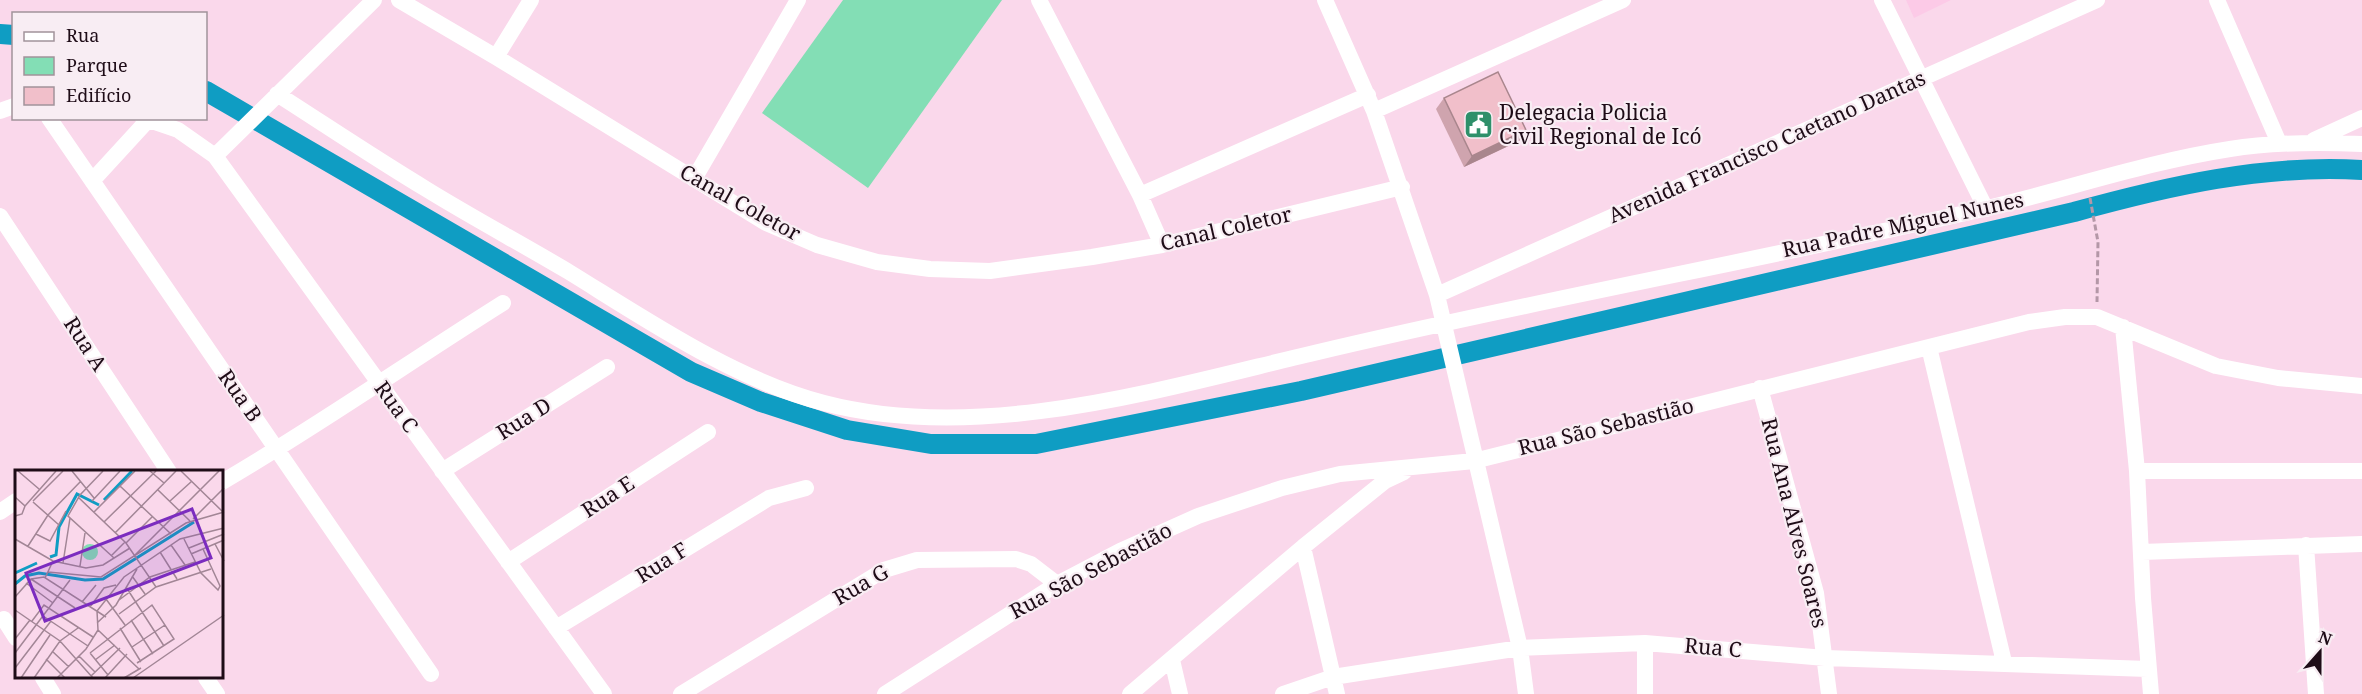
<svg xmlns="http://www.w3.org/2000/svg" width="2362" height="694" font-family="'Noto Serif',serif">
<rect width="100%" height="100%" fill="#fad8eb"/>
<!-- built -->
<path fill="#fccae7" d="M1906,0H1951L1914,18Z"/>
<!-- green -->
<path fill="#83deb5" d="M843,0H1002L868,188L762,113Z"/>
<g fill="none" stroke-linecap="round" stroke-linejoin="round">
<!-- canal -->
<path stroke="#0f9dc3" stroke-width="20" d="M0,34L14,35
M206,91L691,372L761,402L847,430L931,444H1036L1301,391L2074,212C2168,186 2264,164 2362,170"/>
<!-- path -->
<path stroke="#b497a7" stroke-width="3" stroke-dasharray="6 3" stroke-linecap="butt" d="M2090,198L2098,242L2097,302"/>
<!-- street -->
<path stroke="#fff" stroke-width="16" d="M399,0L496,57L766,223L817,245L877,262L930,269L990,271L1092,257L1162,245L1402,187
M1039,0L1140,195L1162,245
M1325,0L1374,111L1437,295L1520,648L1526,694
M1882,0L1986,209
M2217,0L2279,143
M496,57L531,0
M277,94C327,126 376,159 426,189C473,218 522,244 569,272C647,320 735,380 824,403C981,444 1161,389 1314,353C1536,300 1761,260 1983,209C2065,190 2146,162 2230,149C2274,142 2317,142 2362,144
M0,111L14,106
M1374,111L1623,0
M49,118L431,674
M143,118L178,130L215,156L604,694
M2314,140L2362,118
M215,156L374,0
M694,179L798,0
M92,181L148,120
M1140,195L1368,95
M0,216L169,472
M1437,295L2097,0
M2123,327L2137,471L2143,598L2151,694
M1929,347L2004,662
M1760,388L1816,593L1829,694
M442,471L607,367
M2137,471H2362
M222,482C318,426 409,362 503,303
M0,512L16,501
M2306,545L2316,694
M1303,547L1337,694
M2142,552L2362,544
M508,562L708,432
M4,619L16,638
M556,628L769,498L806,488
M1645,643V694
M1172,660L1180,694
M43,678L53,694
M206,678L217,694
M681,694L884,570L917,560L1016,559L1031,564L1057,584
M885,694L1057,584L1120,551L1198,516L1282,488L1340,474L1474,461L2029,322L2065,317H2097L2216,366L2278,378L2362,386
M1130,694L1303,547L1385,481L1404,472
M1283,694L1333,677L1520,648L1645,643L1825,658L2148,669"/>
</g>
<!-- wall -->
<path fill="#cfa4ae" d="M1444,98L1526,130L1519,141L1464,167L1436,109Z"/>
<!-- shaded-wall -->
<path fill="#a9868d" d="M1526,130L1519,141L1464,167L1472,156Z"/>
<!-- building -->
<path fill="#f1bfca" stroke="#a9868d" stroke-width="1.5" d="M1498,72L1526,130L1472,156L1444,98Z"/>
<!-- icons -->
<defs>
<symbol id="civic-square" viewBox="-11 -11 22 22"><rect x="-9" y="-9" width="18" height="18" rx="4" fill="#2e906a" stroke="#f8edf3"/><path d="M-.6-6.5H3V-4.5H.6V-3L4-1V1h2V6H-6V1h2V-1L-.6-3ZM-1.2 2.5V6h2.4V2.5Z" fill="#fff"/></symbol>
</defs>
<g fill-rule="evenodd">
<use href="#civic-square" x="1462" y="108" width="33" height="33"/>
</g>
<g text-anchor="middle" stroke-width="4.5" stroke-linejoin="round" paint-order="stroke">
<!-- poi labels -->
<g font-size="21" fill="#1e0c17" stroke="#f8edf3" text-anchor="start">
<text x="1499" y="120">Delegacia Policia<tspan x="1499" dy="24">Civil Regional de Icó</tspan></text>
</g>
<!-- street labels -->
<g font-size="21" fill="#1e0c17" stroke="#f8edf3">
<text transform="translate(1767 147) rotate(-24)" y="7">Avenida Francisco Caetano Dantas</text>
<text transform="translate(740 203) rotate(29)" y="7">Canal Coletor</text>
<text transform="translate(1903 225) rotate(-12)" y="7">Rua Padre Miguel Nunes</text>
<text transform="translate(1226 229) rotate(-13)" y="7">Canal Coletor</text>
<text transform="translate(85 344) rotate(57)" y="7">Rua A</text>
<text transform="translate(240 396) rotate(55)" y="7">Rua B</text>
<text transform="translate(396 407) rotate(54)" y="7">Rua C</text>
<text transform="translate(524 419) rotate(-32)" y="7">Rua D</text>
<text transform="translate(1606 427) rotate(-14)" y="7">Rua São Sebastião</text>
<text transform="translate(608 497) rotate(-33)" y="7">Rua E</text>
<text transform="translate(1794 523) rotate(76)" y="7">Rua Ana Alves Soares</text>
<text transform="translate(662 563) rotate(-32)" y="7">Rua F</text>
<text transform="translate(1091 571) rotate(-28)" y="7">Rua São Sebastião</text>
<text transform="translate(861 585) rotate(-30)" y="7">Rua G</text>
<text transform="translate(1713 648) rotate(5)" y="7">Rua C</text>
</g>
</g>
<!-- overview -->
<g transform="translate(15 470)">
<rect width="208" height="208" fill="#fad8eb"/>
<path d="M67 82a8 8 0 1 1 16 0a8 8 0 1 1-16 0Z" fill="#83deb5"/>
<path fill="none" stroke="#0f9dc3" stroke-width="3" d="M89,30L117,1M35,87L41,85L44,57L62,24L84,35M0,103L22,93M0,114L10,106L24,103L70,110L88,109L179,52"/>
<path fill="none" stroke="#a28696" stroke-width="1.5" d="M3,1L24,19M57,1L79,28M88,1L65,25L53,46L99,88M135,1L149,13M166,1L208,42M105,16L156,64M143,20L175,51M0,27L10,36L7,44L0,46M63,27L111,73L141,117M18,31L48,1M77,31L105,1M155,31L177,11M18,32L44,55M10,36L41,1M79,42L120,1M178,49L209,18M89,52L141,1M100,63L161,1M21,64L35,71L51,41M0,69L38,91L71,98L88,95L115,78M169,69L186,103L203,120L205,116L188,79M111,73L137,47M200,74L209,91M156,75L170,95M13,76L33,45L66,11M174,78L209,64M145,82L162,109M176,84L209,70M120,85L204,1M96,86L110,72M48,93L55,48M65,96L70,63M33,102L86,107L171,53L209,42M117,106L130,124M30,108L38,91M16,109L60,138M11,113L38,133M111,117L149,176M0,127L16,109L29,107L91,147M91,129L110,155M104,130L135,107L180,92M67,132L81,115M75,137L89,118L101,115M0,140L45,171L78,208M104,144L141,117L196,99M28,146L73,176M116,150L138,184M17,151L29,135L78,167M82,153L101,135L122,99M105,158L126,192M83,160L124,199M0,169L15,150M117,177L150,155M37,181L54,197M0,183L55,110M75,183L137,135L159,169L122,193M75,183L93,205M64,186L80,202M31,189L50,208M80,190L100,175M0,198L36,151M76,206L105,178M6,208L35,165M19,208L45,171L63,158M42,208L71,179L83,160L82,141L109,107L165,69L209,58M90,208L112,184M109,208L126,198M118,208L209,145"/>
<path fill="#7b2cbf" fill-opacity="0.15" stroke="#7b2cbf" stroke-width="3" d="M177,39L196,88L30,151L11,103Z"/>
<rect width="208" height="208" fill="none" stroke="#1e0c17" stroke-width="3"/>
</g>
<!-- legend -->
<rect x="12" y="12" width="195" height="108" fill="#f8edf3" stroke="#a1939b" stroke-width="1.5"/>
<rect x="24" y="32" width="30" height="9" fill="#ffffff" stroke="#a1939b" stroke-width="1.5"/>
<text x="66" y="42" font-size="18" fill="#1e0c17">Rua</text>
<rect x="24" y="57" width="30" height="18" fill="#83deb5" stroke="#a1939b" stroke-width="1.5"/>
<text x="66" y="72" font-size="18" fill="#1e0c17">Parque</text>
<rect x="24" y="87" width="30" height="18" fill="#f1bfca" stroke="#a1939b" stroke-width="1.5"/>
<text x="66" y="102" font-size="18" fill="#1e0c17">Edifício</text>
<!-- north arrow -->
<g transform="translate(2320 652) rotate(21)" stroke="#f8edf3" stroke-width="4.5" paint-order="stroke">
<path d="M0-4.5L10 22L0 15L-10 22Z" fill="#1e0c17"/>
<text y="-9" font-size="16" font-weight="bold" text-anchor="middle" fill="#1e0c17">N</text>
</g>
</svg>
